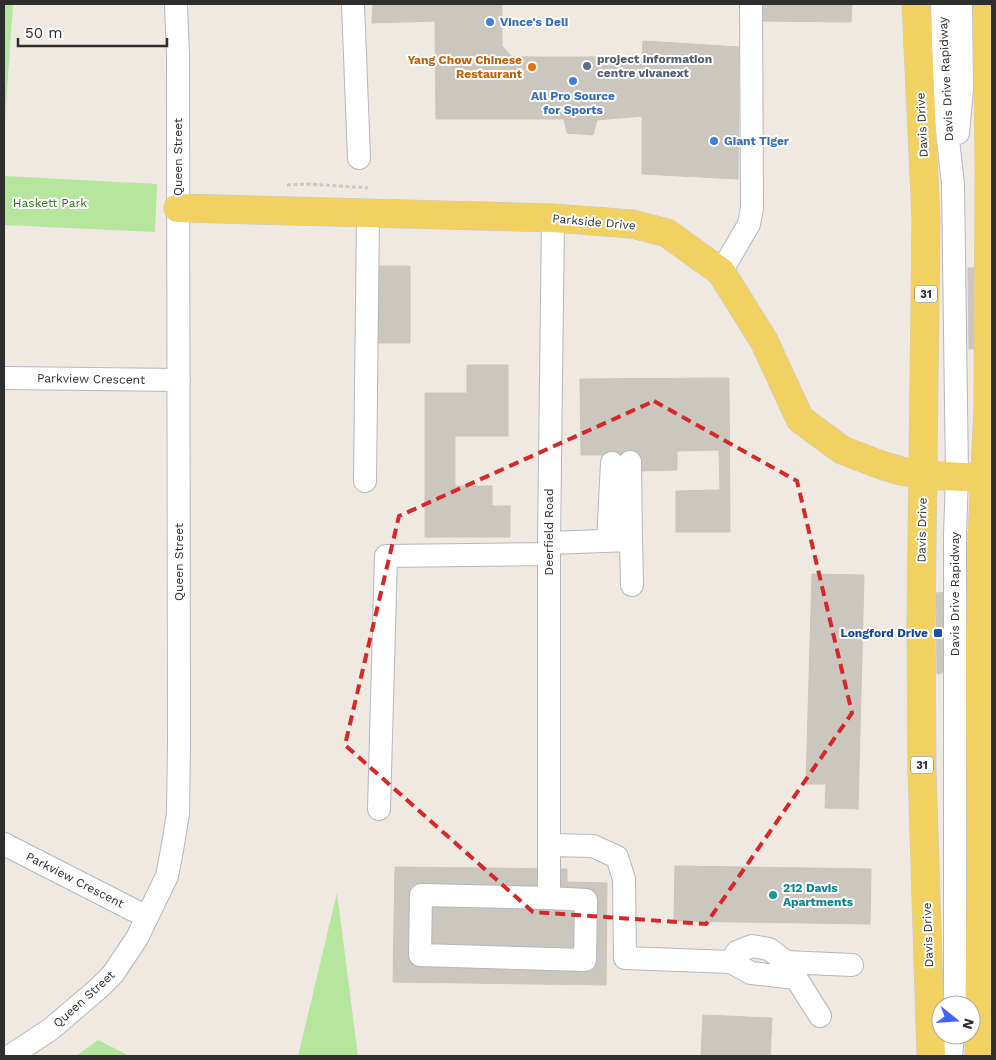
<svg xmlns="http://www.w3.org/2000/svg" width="996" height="1060" font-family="'Work Sans',sans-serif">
<rect width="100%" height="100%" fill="#efe9e1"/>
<!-- green -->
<path fill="#b6e59e" d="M4,4H13L4,134Z
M4,176L157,184L155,232L4,225Z
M337,893L358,1056H298Z
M98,1040L130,1056H76Z"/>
<!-- building -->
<path fill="#cbc7bf" stroke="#cbc5ba" d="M373,4H502V46L512,57H642L643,41L739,47L738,179L642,174V116L597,120L593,135L567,133L564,119H436L435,21L372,23Z
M762,4H852L851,22L761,21Z
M373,266H410V343H372Z
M968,268H978L979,348L969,349Z
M467,365H508V436H455V486H492V506H510V537H425V393H467Z
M729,378L730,532H676V491L720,490L719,450L677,451V470L639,471V455H581L580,379Z
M812,574L864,575L858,809L825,808L826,784H806Z
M949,592L950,671L937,674L936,593Z
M675,866L871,869L870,924L674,921Z
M395,867L567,869V882L607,883L606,985L393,982Z
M703,1015L772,1018L770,1056H701Z"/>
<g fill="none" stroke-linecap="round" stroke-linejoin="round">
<defs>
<path id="minor" d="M353,4L359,158
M942,4L945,113L953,184L957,476L955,535V1005
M958,133L962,89L961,4
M721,272L749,224L752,208L751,4
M4,378L179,380
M630,462L631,540
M365,481L368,213
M608,541L612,463
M549,543L631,540L632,585
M379,809L386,556L549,554
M4,844L147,917
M550,845L593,846L617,857L624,879L625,958L731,962L737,952L752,946L769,949L786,962L820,1016
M421,895L549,898L586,900L585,960L420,955Z
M549,898V543L553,218
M731,962L751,973L796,978
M786,962L852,965
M10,1056L51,1029L99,988L113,974L137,938L167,876L172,850L178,814L179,743L178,55L176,4
M951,1056L953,1035"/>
<path id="major" d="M916,4L926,219L921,625L922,771L931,1056
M178,208L553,218L632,224L667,233L721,272L764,341L800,419L842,450L881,465L901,471L923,475L984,478
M979,1056L981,873L980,652L982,535L988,408L989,168L987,4"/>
</defs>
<!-- minor casing -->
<use href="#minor" stroke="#b4b7c1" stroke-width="24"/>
<!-- major casing -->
<use href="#major" stroke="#c9c9c9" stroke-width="29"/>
<!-- path -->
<path stroke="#c9c9c9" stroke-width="3" stroke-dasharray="4 2.5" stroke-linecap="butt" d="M287,185L310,184L368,188"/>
<!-- minor -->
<use href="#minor" stroke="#fff" stroke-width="22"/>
<!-- major -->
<use href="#major" stroke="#f2d163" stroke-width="28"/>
</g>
<!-- marked area -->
<path fill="none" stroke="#d62828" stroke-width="4" stroke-dasharray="10 6" stroke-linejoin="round" d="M654,401L797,481L852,713L706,924L533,912L345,745L399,516Z"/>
<!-- markers -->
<g fill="#3f7fe0" stroke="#fff" stroke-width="2">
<circle cx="490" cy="22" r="5"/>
<circle cx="573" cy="81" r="5"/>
<circle cx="714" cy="141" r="5"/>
</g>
<circle fill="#5c6f8a" stroke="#fff" stroke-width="2" cx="587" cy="66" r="5"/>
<circle fill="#e8710a" stroke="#fff" stroke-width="2" cx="532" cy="67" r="5"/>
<rect fill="#1a4fb4" stroke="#fff" stroke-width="2" x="933" y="628" width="10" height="10" rx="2.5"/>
<circle fill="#0f9aa8" stroke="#fff" stroke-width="2" cx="773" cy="895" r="5"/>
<g text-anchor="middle" stroke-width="4" stroke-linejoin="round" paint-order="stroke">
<!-- shield labels -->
<g fill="#fff" stroke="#6d6d6d" stroke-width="1">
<rect x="915" y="285.5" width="22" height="17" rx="4"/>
<rect x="911" y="756.5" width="22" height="17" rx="4"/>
</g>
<g font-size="11" font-weight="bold" fill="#2e2e2e">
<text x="926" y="298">31</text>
<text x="922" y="769">31</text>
</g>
<!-- shop labels -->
<g font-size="12" font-weight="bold" fill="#366cbe" stroke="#fff" text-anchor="start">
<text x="500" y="26">Vince's Deli</text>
<text x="573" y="100" text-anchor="middle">All Pro Source<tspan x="573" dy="14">for Sports</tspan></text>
<text x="724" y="145">Giant Tiger</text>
</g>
<!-- service labels -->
<g font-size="12" font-weight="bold" fill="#4e5e75" stroke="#fff" text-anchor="start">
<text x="597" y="63">project information<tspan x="597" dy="14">centre vivanext</tspan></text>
</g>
<!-- food labels -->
<g font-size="12" font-weight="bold" fill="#c56008" stroke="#fff" text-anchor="end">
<text x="522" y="64">Yang Chow Chinese<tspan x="522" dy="14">Restaurant</tspan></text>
</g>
<!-- street labels -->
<g font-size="12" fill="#2e2e2e" stroke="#fff">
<text transform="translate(946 79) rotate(-93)" y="4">Davis Drive Rapidway</text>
<text transform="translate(922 125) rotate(-93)" y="4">Davis Drive</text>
<text transform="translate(178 157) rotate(-90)" y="4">Queen Street</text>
<text transform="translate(594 222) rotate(5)" y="4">Parkside Drive</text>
<text transform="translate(91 379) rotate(1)" y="4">Parkview Crescent</text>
<text transform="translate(922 530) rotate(-89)" y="4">Davis Drive</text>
<text transform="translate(549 532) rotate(-90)" y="4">Deerfield Road</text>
<text transform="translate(179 562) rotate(-90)" y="4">Queen Street</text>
<text transform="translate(955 594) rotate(-90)" y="4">Davis Drive Rapidway</text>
<text transform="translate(75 880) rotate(27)" y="4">Parkview Crescent</text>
<text transform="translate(928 935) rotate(-92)" y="4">Davis Drive</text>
<text transform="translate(84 999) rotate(-42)" y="4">Queen Street</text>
</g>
<!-- park labels -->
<g font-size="12" fill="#2c6e1b" stroke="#fff">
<text x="50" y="207">Haskett Park</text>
</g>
<!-- transit labels -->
<g font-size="12" font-weight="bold" fill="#164399" stroke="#fff" text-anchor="end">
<text x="928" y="637">Longford Drive</text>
</g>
<!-- culture labels -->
<g font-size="12" font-weight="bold" fill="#0d838f" stroke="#fff" text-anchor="start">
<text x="783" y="892">212 Davis<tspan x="783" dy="14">Apartments</tspan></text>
</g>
</g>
<!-- border -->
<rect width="996" height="1060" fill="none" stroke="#2e2e2e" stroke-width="10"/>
<!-- north arrow -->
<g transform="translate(956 1020) rotate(107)"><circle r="24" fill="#ffffff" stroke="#ababab"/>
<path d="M0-4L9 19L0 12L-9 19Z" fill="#4264fb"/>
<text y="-8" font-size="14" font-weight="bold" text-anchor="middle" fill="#2e2e2e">N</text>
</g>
<!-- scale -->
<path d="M18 38v8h149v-8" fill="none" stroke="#2e2e2e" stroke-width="2.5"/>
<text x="25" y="38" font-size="15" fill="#2e2e2e" stroke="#ffffff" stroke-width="4" paint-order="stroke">50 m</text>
</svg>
